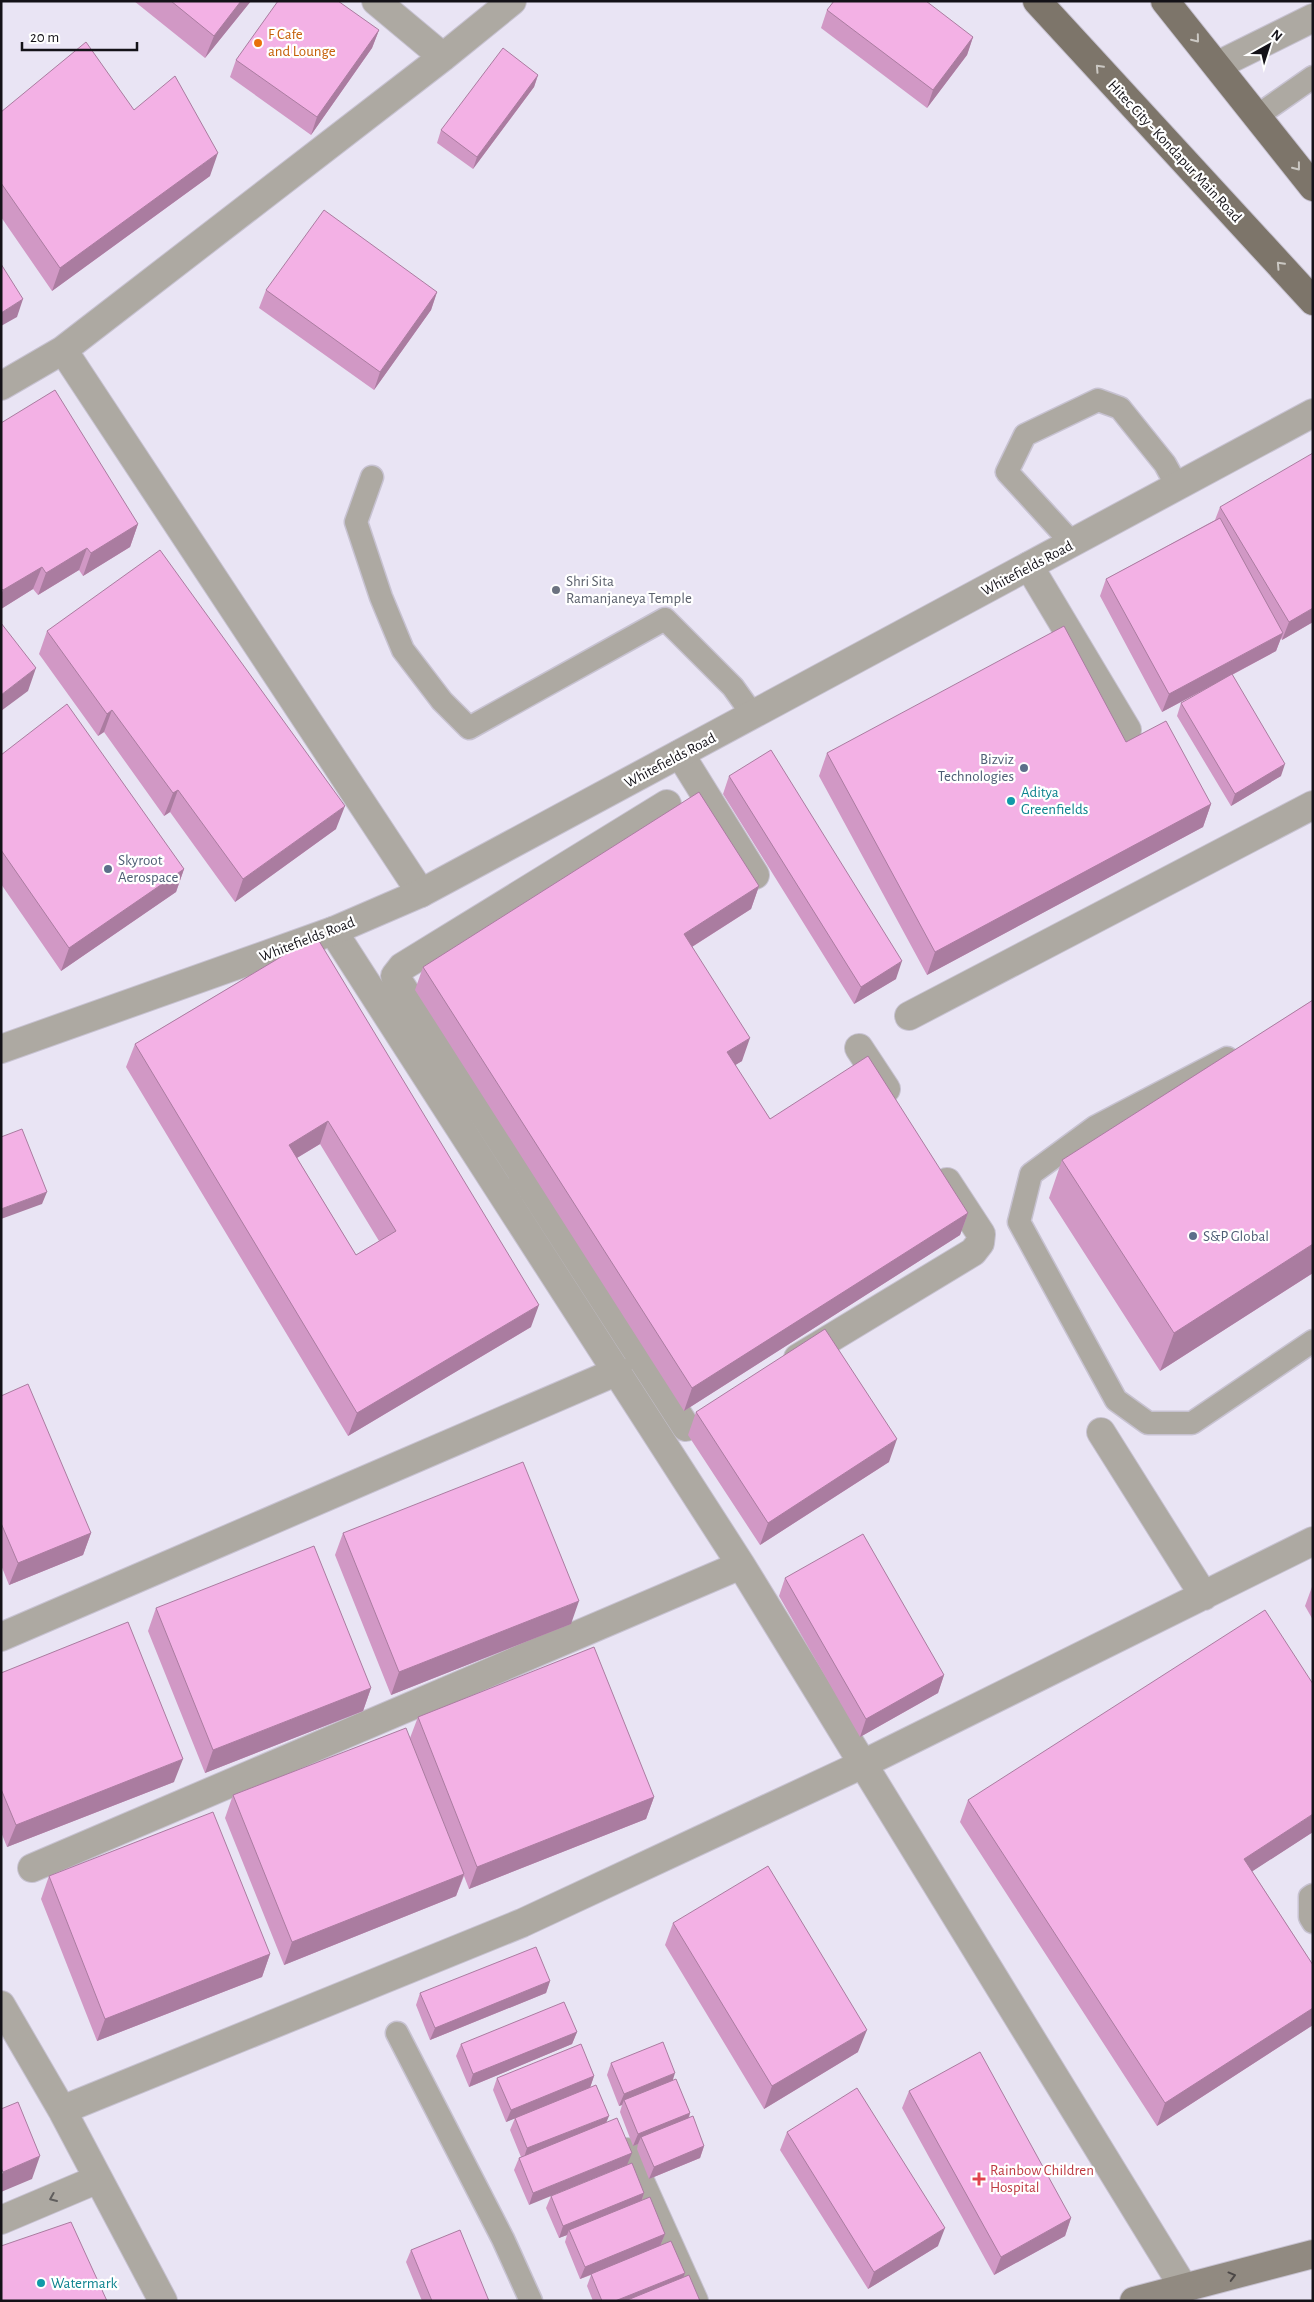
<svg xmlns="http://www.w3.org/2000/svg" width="1314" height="2302" font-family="'Alegreya Sans',sans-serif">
<rect width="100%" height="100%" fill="#e9e4f4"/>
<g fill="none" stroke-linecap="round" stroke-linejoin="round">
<defs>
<path id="service" d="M1257,116L1313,77
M372,477L356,522L381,597L403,650L442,701L469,728L665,619L733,687L753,715
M1072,543L1007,472L1025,435L1098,400L1120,408L1165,464L1177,486
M1227,1058L1095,1127L1031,1174L1019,1222L1116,1400L1148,1423H1192L1313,1341
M1313,1895L1310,1897V1917L1313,1922
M397,2033L503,2239L531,2301"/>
<path id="minor" d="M376,1L443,57
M1218,65L1313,18
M63,350L421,893
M1,386L63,350L443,57L512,1
M1029,566L1127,730
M680,754L755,875
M667,804L402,967L395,976L686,1427
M333,931L741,1565L1184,2288
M909,1016L1313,805
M859,1048L886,1089
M798,1358L973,1252L980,1243L981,1234L947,1182
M1101,1432L1204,1596
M1,1637L618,1371
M32,1868L741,1565
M1,2005L62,2110L163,2301
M62,2110L522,1923L863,1764L1313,1541
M627,2152L694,2301
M1,2220L98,2179"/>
<path id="tertiary" d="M1,1049L333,931L421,893L1313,413"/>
<path id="secondary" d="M1134,2301L1313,2254"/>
<path id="primary" d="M1037,1L1313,301
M1165,1L1313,187"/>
</defs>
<!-- service casing -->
<use href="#service" stroke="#c7c2d1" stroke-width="25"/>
<!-- minor casing -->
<use href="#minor" stroke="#c7c2d1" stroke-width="30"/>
<!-- tertiary casing -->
<use href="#tertiary" stroke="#c7c2d1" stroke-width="30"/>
<!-- secondary casing -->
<use href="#secondary" stroke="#c7c2d1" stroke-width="30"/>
<!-- primary casing -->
<use href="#primary" stroke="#c7c2d1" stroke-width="30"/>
<!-- service -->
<use href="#service" stroke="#ada9a2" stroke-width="22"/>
<!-- minor -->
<use href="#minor" stroke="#ada9a2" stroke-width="28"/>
<!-- tertiary -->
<use href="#tertiary" stroke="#ada9a2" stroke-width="28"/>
<!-- secondary -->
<use href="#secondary" stroke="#918a81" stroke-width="28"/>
<!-- primary -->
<use href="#primary" stroke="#7d756a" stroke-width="28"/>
</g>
<!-- wall -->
<path fill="#d198c5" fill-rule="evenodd" d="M134,1H251L205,58Z
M827,10L973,37L967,55L927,108L821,28Z
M379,30L372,48L311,135L230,77L236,60Z
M538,75L534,87L473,169L437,143L441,130Z
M134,110L210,176L52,291L1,217V112Z
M266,290L437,292L431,310L374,390L259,308Z
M1,423L138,524L130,547L83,576L79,570L38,595L33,589L1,609Z
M1220,507L1313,622L1282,640L1281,638L1276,651L1232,675L1281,776L1231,806L1177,716L1181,703L1213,685L1162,712L1100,596L1106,579L1215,520Z
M47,631L336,829L235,902L170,812L164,816L104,732L98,736L39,654Z
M1126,742L1211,804L1203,827L927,975L819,776L827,753Z
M1,755L184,869L176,892L61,971L1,884Z
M729,776L896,979L854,1004L723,794Z
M759,886L751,909L692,947L742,1061L735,1065L770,1119L968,1213L960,1235L684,1411L415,990L423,967Z
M316,936L531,1327L348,1436L126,1067L135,1044ZM320,1144L379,1241L356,1255L297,1158Z
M1313,1000V1273L1160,1371L1049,1198L1062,1160Z
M1,1396L91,1533L83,1555L9,1585L1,1565Z
M696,1412L889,1462L760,1545L688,1435Z
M343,1533L571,1624L391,1695L335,1555Z
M785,1578L944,1675L938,1693L860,1737L779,1596Z
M1313,1584V1620L1305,1606Z
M156,1608L371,1688L363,1711L205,1773L148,1631Z
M1,1673L174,1782L7,1847L1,1832Z
M418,1717L654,1797L646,1819L469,1889L464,1876L456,1896L284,1965L225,1818L233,1795L410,1738Z
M968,1800L1313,1832L1252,1871L1313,1965V2025L1157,2126L960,1822Z
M49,1876L270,1954L262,1977L97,2041L41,1899Z
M673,1923L858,2052L764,2109L665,1945Z
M550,1981L546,1993L430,2040L416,2005L420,1993Z
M577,2032L572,2044L469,2087L456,2056L461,2044Z
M611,2063L673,2080L690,2113L689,2118L704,2146L700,2158L649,2179L637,2149L638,2144L633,2146L620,2112L622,2105L619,2106L607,2075Z
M594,2076L590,2087L529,2205L514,2170L519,2158L521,2157L510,2130L515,2118L506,2122L493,2090L497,2078Z
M909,2091L1071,2218L1065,2236L994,2275L902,2108Z
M787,2132L938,2246L868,2289L780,2150Z
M644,2193L642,2200L665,2234L660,2246L685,2273L683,2277L700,2301H593L587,2286L591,2275L580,2279L565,2242L567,2235L559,2238L546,2208L551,2196Z
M411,2250L489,2301H422L406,2262Z"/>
<!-- shaded-wall -->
<path fill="#aa7ca0" d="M241,1H251L205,58L214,36Z
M379,30L372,48L311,135L317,117Z
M973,37L967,55L927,108L933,90Z
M538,75L534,87L473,169L477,157Z
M218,153L210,176L52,291L60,268Z
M437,292L431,310L374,390L380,372Z
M23,299L17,317L1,326V313Z
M138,524L130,547L83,576L91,553Z
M87,548L79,570L38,595L46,573Z
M42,567L33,589L1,609V595L3,590Z
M1313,608V622L1282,640L1289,622Z
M1283,633L1276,651L1162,712L1169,694Z
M36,668L28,691L1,711V695Z
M112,710L104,732L98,736L107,714Z
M1285,764L1281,776L1231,806L1235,794Z
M178,790L170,812L164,816L173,793Z
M1211,804L1203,827L927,975L935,952Z
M345,806L336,829L235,902L243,879Z
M184,869L176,892L61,971L69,948Z
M759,886L751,909L676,957L684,934Z
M902,961L896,979L854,1004L861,987Z
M750,1038L742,1061L719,1075L727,1052Z
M328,1121L320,1144L280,1168L289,1145Z
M47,1192L42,1204L1,1219V1209Z
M968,1213L960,1235L684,1411L692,1388Z
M1313,1244V1273L1160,1371L1174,1333Z
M539,1305L531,1327L348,1436L357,1413Z
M897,1439L889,1462L760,1545L768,1523Z
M91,1533L83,1555L9,1585L18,1563Z
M579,1601L571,1624L391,1695L399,1672Z
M944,1675L938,1693L860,1737L866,1719Z
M371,1688L363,1711L205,1773L213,1750Z
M183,1759L174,1782L7,1847L16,1825Z
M654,1797L646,1819L469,1889L477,1867Z
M1313,1814V1832L1236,1882L1244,1859Z
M464,1874L456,1896L284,1965L292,1942Z
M270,1954L262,1977L97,2041L105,2019Z
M550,1981L546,1993L430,2040L435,2028Z
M1313,2008V2025L1157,2126L1165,2103Z
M867,2030L858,2052L764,2109L772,2086Z
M577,2032L572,2044L469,2087L473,2074Z
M675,2073L671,2086L624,2100L622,2105L619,2106L624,2094Z
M594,2076L590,2088L506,2122L511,2110Z
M690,2113L686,2125L641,2137L638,2144L633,2146L638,2134Z
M609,2116L604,2128L523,2161L527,2148Z
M704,2146L700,2158L649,2179L654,2167Z
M632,2153L627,2165L529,2205L533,2193Z
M40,2156L32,2179L1,2192V2176L3,2172Z
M644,2193L640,2205L569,2230L567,2235L559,2238L563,2226Z
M1071,2218L1065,2236L994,2275L1001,2257Z
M945,2228L938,2246L868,2289L874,2272Z
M665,2234L660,2246L580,2279L585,2267Z
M685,2273L680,2285L641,2301H615Z"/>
<!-- building -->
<path fill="#f3b1e5" stroke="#aa7ca0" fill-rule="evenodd" d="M171,1H241L214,36Z
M278,1H338L379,30L317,117L236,60Z
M834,1H926L973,37L933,90L827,10Z
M86,42L134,110L175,76L218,153L60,268L1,183V112Z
M503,48L538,75L477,157L441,130Z
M324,210L437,292L380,372L266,290Z
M1,264L23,299L1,313Z
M55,390L138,524L91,553L87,548L46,573L42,567L3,590L1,588V423Z
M1313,453V608L1289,622L1220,507Z
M1220,518L1283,633L1169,694L1106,579Z
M160,550L345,806L243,879L178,790L173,793L112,710L107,714L47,631Z
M1,623L36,668L1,695Z
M1064,626L1126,742L1166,721L1211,804L935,952L827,753Z
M1232,674L1285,764L1235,794L1181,703Z
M67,704L184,869L69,948L1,850V755Z
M771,750L902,961L861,987L729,776Z
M699,792L759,886L684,934L750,1038L727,1052L770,1119L868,1056L968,1213L692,1388L423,967Z
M316,936L539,1305L357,1413L135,1044ZM328,1121L396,1231L356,1255L289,1145Z
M1313,1000V1244L1174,1333L1062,1160Z
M22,1129L47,1192L1,1209V1137Z
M825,1329L897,1439L768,1523L696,1412Z
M28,1384L91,1533L18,1563L1,1523V1396Z
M523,1462L579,1601L399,1672L343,1533Z
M863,1534L944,1675L866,1719L785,1578Z
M314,1546L371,1688L213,1750L156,1608Z
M1265,1610L1313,1684V1814L1244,1859L1313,1965V2008L1165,2103L968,1800Z
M128,1622L183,1759L16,1825L1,1789V1673Z
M594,1647L654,1797L477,1867L418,1717Z
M406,1728L464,1874L292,1942L233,1795Z
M213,1812L270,1954L105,2019L49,1876Z
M768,1866L867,2030L772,2086L673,1923Z
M536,1947L550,1981L435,2028L420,1993Z
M564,2002L577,2032L473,2074L461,2044Z
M663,2042L675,2073L624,2094L611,2063Z
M581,2044L594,2076L511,2110L497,2078Z
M980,2052L1071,2218L1001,2257L909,2091Z
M676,2079L690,2113L638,2134L624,2100Z
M596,2085L609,2116L527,2148L515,2118Z
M857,2088L945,2228L874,2272L787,2132Z
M18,2102L40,2156L3,2172L1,2168V2109Z
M693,2116L704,2146L654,2167L641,2137Z
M617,2118L632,2153L533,2193L519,2158Z
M632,2163L644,2193L563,2226L551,2196Z
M650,2197L665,2234L585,2267L569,2230Z
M71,2222L107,2301H1V2246Z
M460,2230L489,2301H432L411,2250Z
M671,2241L685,2273L615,2301H602L591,2274Z
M689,2275L700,2301H625Z"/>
<!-- one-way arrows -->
<defs><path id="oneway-chevron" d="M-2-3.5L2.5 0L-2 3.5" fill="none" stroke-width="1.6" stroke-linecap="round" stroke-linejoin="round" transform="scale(1.25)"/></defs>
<g stroke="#cbc8c3">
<use href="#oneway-chevron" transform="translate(1196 39) rotate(51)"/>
<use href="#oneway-chevron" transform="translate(1099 68) rotate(-133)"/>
<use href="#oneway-chevron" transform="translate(1297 167) rotate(52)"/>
<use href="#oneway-chevron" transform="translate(1280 265) rotate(-133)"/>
</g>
<use stroke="#605e5d" href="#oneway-chevron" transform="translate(53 2198) rotate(157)"/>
<use stroke="#4c4847" href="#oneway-chevron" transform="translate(1232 2276) rotate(-15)"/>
<!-- markers -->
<circle fill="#e8710a" stroke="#fff" stroke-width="2" cx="258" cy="43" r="5"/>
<circle fill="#6b7280" stroke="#fff" stroke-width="2" cx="556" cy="590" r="5"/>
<g fill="#5c6f8a" stroke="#fff" stroke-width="2">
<circle cx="1024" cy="768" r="5"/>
<circle cx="108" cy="869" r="5"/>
<circle cx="1193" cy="1236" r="5"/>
</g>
<g fill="#0f9aa8" stroke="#fff" stroke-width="2">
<circle cx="1011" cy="801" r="5"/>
<circle cx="41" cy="2283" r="5"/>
</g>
<path fill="#e0444e" stroke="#fff" stroke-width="2" d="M976.5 2171.5h5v5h5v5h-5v5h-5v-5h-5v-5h5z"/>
<g text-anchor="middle" stroke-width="4.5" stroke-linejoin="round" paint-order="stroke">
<!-- food labels -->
<g font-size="15" fill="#c56008" stroke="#fff" text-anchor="start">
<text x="268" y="39">F Cafe<tspan x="268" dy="17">and Lounge</tspan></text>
</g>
<!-- street labels -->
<g font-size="15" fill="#141218" stroke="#fff">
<text transform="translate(1175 151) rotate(47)" y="5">Hitec City - Kondapur Main Road</text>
<text transform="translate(1027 568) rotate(-28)" y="5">Whitefields Road</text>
<text transform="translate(670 760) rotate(-28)" y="5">Whitefields Road</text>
<text transform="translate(307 939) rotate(-21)" y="5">Whitefields Road</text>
</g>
<!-- worship labels -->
<g font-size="15" fill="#5b616d" stroke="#fff" text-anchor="start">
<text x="566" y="586">Shri Sita<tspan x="566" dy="17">Ramanjaneya Temple</tspan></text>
</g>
<!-- service labels -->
<g font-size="15" fill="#4e5e75" stroke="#fff" text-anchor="start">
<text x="1014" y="764" text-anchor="end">Bizviz<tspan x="1014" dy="17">Technologies</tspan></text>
<text x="118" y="865">Skyroot<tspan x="118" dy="17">Aerospace</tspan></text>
<text x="1203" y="1241">S&amp;P Global</text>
</g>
<!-- culture labels -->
<g font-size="15" fill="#0d838f" stroke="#fff" text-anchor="start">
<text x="1021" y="797">Aditya<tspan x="1021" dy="17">Greenfields</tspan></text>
<text x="51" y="2288">Watermark</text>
</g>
<!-- health labels -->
<g font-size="15" fill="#be3a42" stroke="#fff" text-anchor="start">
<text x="990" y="2175">Rainbow Children<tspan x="990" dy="17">Hospital</tspan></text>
</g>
</g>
<!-- border -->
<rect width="1314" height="2302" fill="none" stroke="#141218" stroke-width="5"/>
<!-- north arrow -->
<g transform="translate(1269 45) rotate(39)" stroke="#ffffff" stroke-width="4" paint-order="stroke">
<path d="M0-4L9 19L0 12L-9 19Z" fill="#141218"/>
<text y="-8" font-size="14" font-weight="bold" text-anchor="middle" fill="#141218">N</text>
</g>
<!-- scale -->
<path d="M22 42v8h115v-8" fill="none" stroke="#141218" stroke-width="2.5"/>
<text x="30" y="42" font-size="15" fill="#141218" stroke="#ffffff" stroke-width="4" paint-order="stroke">20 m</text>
</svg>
